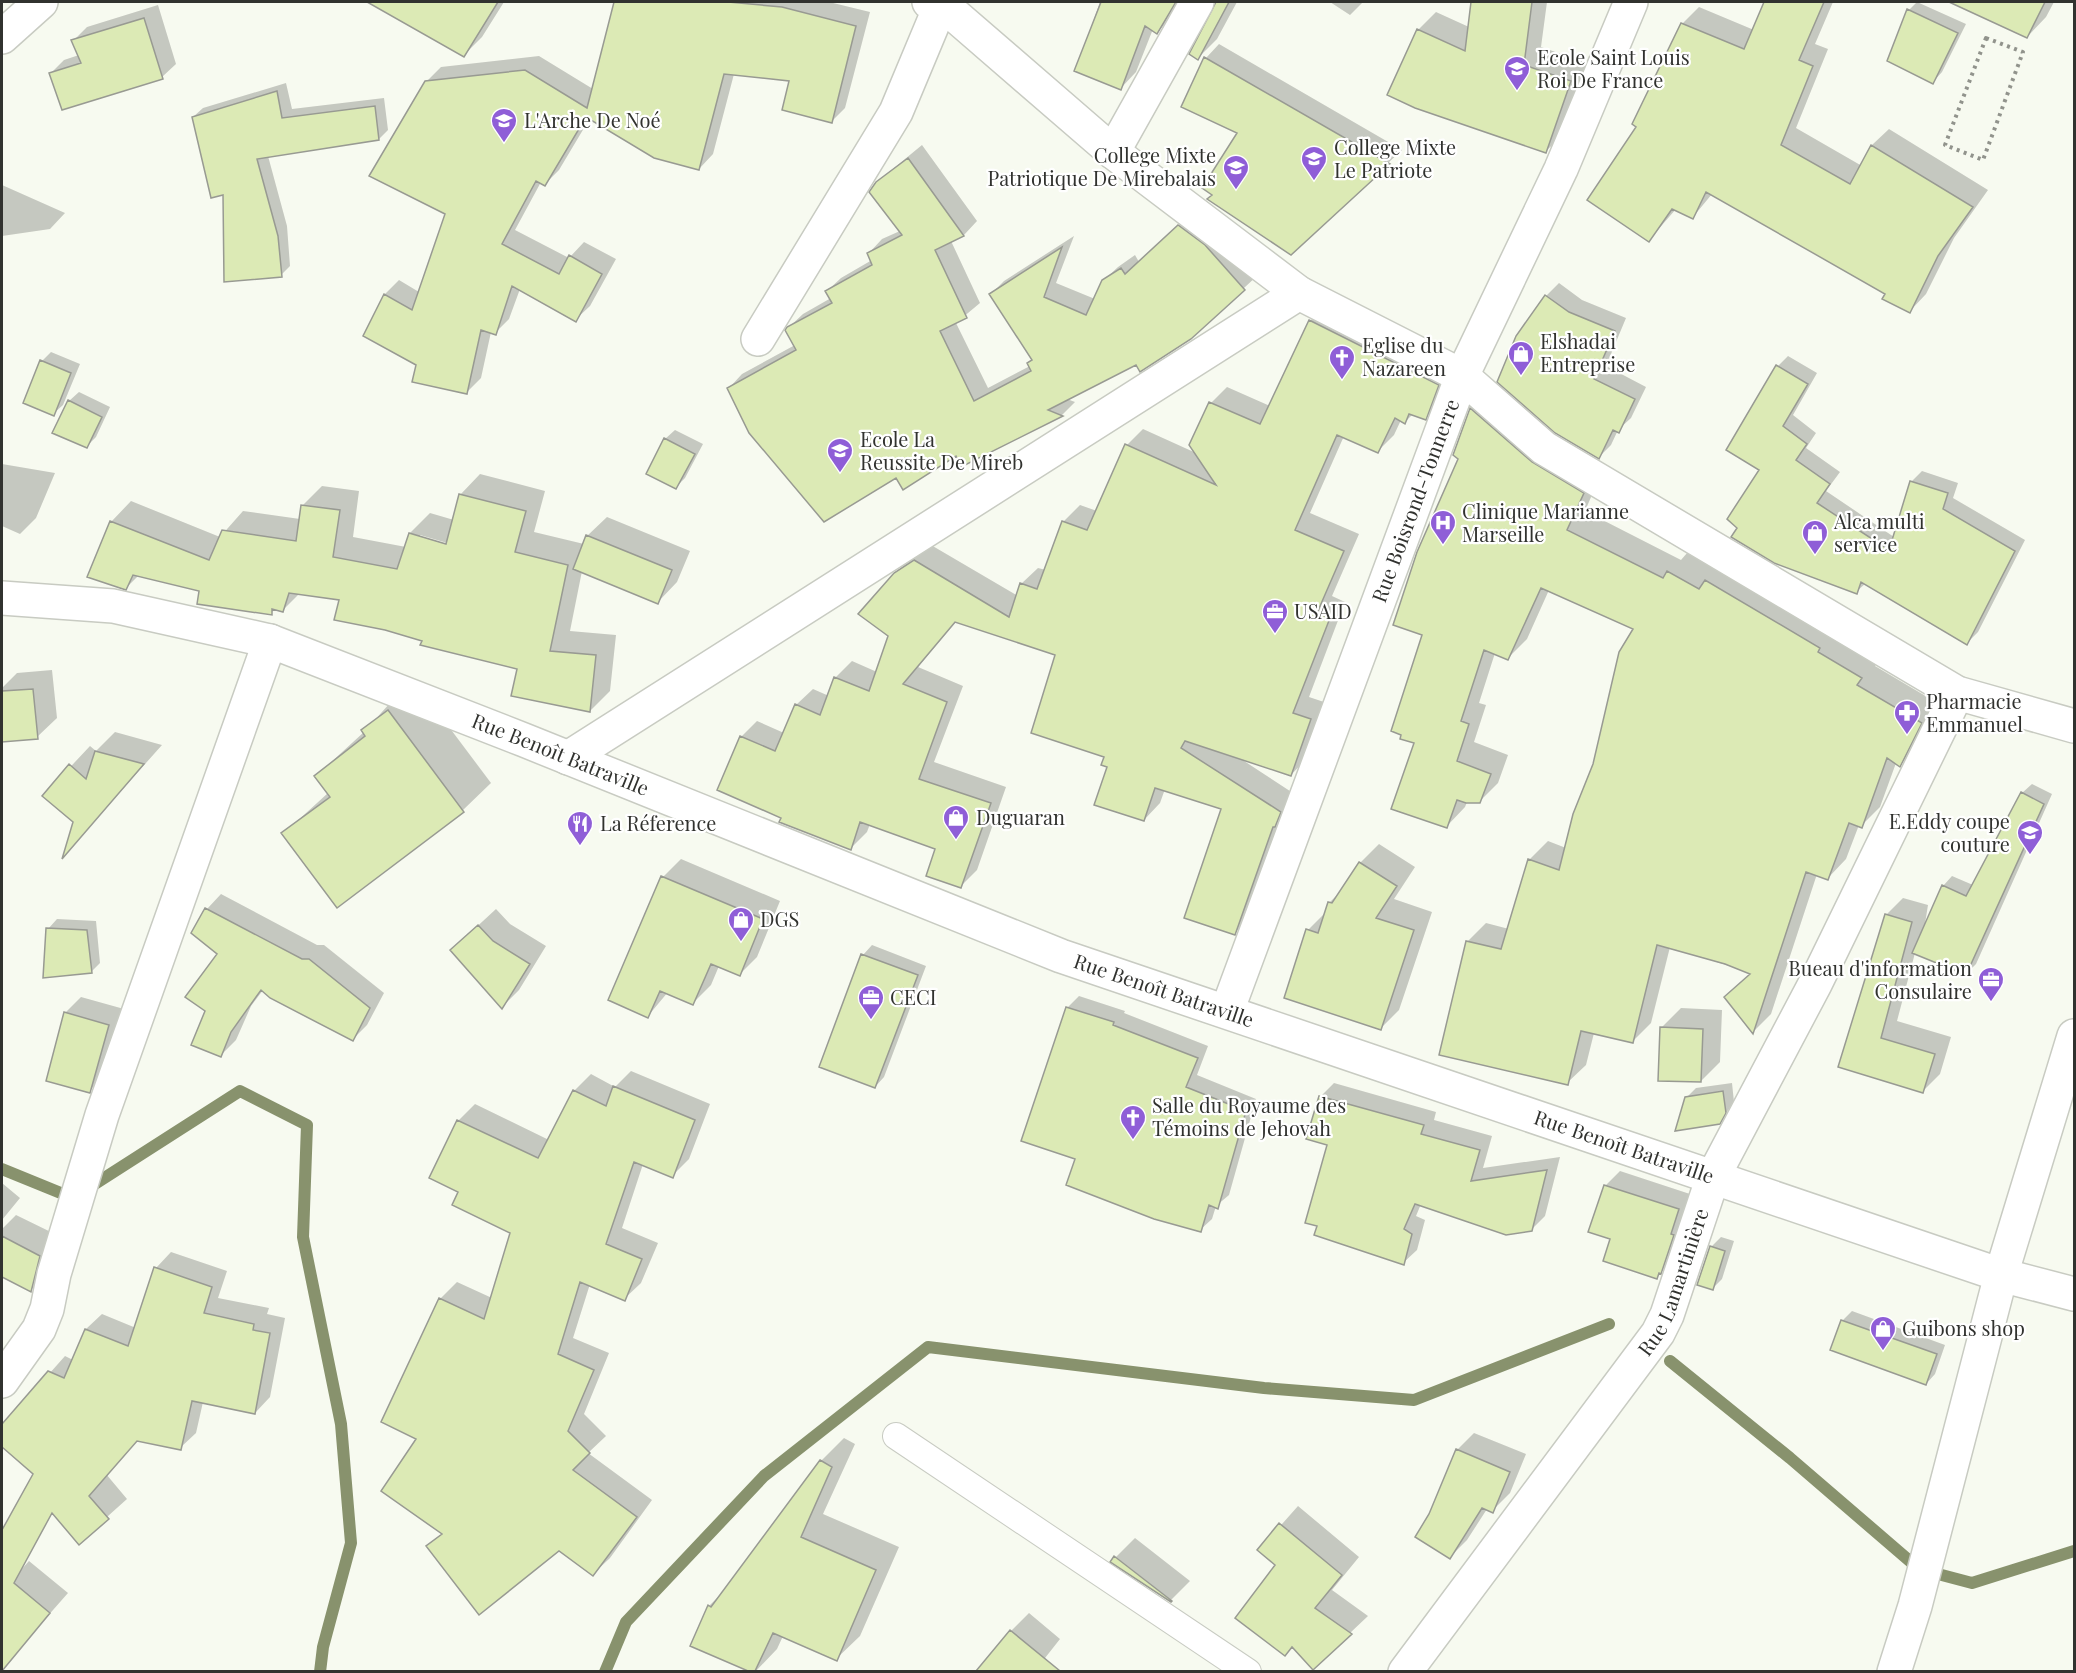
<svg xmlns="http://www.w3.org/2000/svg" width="2076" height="1673" font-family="'Playfair Display',serif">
<rect width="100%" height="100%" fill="#f7faf0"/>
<!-- shadow -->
<path fill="#0003" fill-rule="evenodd" d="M372,2H504L482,37L464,55Z
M616,2H829L870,12L845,108L831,122L791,79L734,74L713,154L699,169L590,118L559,170L545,184L541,182L515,230L569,258L584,242L616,259L590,306L575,320L520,289L509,319L495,333L491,332L481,378L467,392L365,335L385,294L399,280L419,292L447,213L426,82L441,67L539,56L593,89Z
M1100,2H1181L1173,17L1157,32L1153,29L1136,72L1121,88L1076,70Z
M1220,2H1237L1217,39L1198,58L1216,6Z
M1330,2H1363L1350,15Z
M1472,2H1547L1541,47L1588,63L1564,134L1546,151L1418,30L1436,12L1469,27Z
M1766,2H1833L1815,44L1828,49L1796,128L1862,166L1872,145L1889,129L1988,190L1954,238L1926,294L1910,311L1887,293L1712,194L1693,217L1676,209L1649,240L1638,126L1682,24L1699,7L1754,30Z
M1917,2L1966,24L1942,72L1933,82L1889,61L1909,10Z
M1977,2H2054L2046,17L2027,37L1972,11Z
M158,5L176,64L162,77L50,74L64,60L79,55L73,41L87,27Z
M1219,44L1402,150L1291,253L1214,194L1239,132L1183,106L1206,58Z
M286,83L292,109L384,98L388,130L379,139L268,156L287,226L290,266L281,275L225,193L193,117L203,108Z
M922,145L977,221L964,235L951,241L980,303L956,323L988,388L1030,366L1029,363L1033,359L991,294L1004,281L1074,236L1056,283L1095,299L1103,281L1118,267L1135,255L1139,262L1193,212L1258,275L1190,338L1067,399L1075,402L1062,415L962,465L956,453L896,476L729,388L742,374L795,345L788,328L803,314L831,298L827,291L841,278L872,260L869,253L882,239L900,231L877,182Z
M2,185L65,213L50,229L2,236Z
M1559,283L1582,300L1626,318L1606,366L1646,387L1631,418L1618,430L1611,445L1599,457L1517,337L1546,296Z
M1327,304L1454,369L1442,402L1425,418L1413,414L1405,422L1401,420L1394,435L1378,451L1344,436L1310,513L1359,534L1332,596L1345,602L1309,697L1327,703L1307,758L1291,775L1241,759L1296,795L1251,916L1235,933L1222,808L1165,789L1160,803L1144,820L1109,766L1056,654L957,621L918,667L963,686L934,762L1006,787L977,870L961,886L937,848L870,824L867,832L850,849L783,817L741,737L757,721L784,733L796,705L813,689L829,696L835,678L852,661L877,672L889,635L895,574L912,557L931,545L1018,596L1021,584L1038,568L1046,570L1063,522L1080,505L1097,511L1127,445L1143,429L1196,453L1211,403L1227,387L1270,406L1310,321Z
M51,352L80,364L63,405L53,414L42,361Z
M1788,356L1817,373L1793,415L1816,433L1806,448L1840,472L1826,491L1894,537L1911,482L1922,471L1958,483L1953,498L2025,540L1978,632L1967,643L1866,583L1856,592L1739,527L1761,469L1778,366Z
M1490,391L1601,474L1585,511L1681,560L1687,553L1717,570L1725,562L1879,659L1875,666L1939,704L1918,747L1900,765L1896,763L1880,807L1861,826L1859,825L1846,859L1828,878L1817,874L1771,1014L1753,1032L1726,997L1751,973L1670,947L1651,1023L1632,1042L1594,1033L1586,1065L1567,1083L1467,942L1486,923L1509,929L1529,860L1548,841L1566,848L1595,765L1635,629L1549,590L1527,639L1508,658L1495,653L1479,703L1486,705L1474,742L1508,755L1498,783L1479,802H1467L1465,807L1447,826L1416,742L1424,634L1460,458L1455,455L1471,409Z
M79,392L110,407L96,437L86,447L69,401Z
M675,430L703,444L685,478L676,487L665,439Z
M2,464L55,473L36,518L20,534L2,526Z
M480,474L545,491L534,532L584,544L587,536L607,517L690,551L677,582L658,602L582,571L570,631L616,635L610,691L590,711L518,667L423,640L341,598L300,593L283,610L276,608L271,613L201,590L139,575L126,588L111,522L131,501L220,537L243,511L300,519L302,506L322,486L359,491L353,537L406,547L410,533L430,513L454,520L460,495ZM420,535L454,545L453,548L420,538Z
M52,670L57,718L37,737L2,741V688L17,673Z
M416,683L491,783L463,810L337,906L283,834L328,793L316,776L364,732L390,703Z
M115,732L162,745L65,854L75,822L44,795L90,746L96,751Z
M2032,784L2052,794L1976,964L1966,974L1915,953L1897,1021L1951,1037L1940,1074L1923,1091L1840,1066L1886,915L1903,898L1928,905L1924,930L1943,886L1952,876L1973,885L2022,793Z
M1379,844L1415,867L1394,899L1432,912L1399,1010L1381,1028L1308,930L1327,911L1329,903L1343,889L1360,863Z
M681,859L780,901L757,957L739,975L719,966L711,985L693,1003L668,992L648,1016L610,999L663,877Z
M221,894L317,945H324L384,993L367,1025L353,1039L263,990L251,1006L236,1040L221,1055L206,1010L219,954L207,909Z
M496,909L510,924L546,946L519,990L502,1007L470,933Z
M57,919L96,921L100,963L91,972L48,929Z
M872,945L926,966L884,1077L875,1087L863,955Z
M1079,996L1125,1011L1124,1013L1208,1046L1197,1075L1256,1099L1229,1195L1216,1206L1212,1219L1200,1230L1077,1159L1067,1008Z
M81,997L124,1009L105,1076L89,1091L65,1013Z
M1681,1008L1722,1010L1720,1062L1701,1081L1661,1028Z
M631,1071L710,1104L689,1159L672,1176L643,1164L622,1228L658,1243L641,1283L624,1299L590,1284L573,1338L609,1353L584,1414L606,1436L588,1453L652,1500L610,1558L593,1574L559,1549L428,1546L442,1533L418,1438L383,1421L440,1299L457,1282L492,1298L512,1232L460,1191L458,1121L475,1104L549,1140L574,1091L591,1074L615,1087Z
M1334,1083L1436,1112L1434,1120L1492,1136L1483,1168L1560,1157L1545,1216L1532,1229L1421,1204L1416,1216L1425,1220L1417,1250L1403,1263L1319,1225L1329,1144L1320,1097Z
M1732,1083L1734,1102L1719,1123L1687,1097L1696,1088Z
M1620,1171L1693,1195L1671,1262L1656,1277L1605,1186Z
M2,1183L20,1198L2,1220Z
M16,1215L59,1236L50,1271L31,1290L2,1275V1229Z
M1721,1237L1734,1241L1722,1279L1713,1288L1711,1247Z
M171,1252L227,1271L218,1298L269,1308L267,1314L285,1318L270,1397L255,1413L203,1402L196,1433L180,1448L138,1439L106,1474L127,1499L79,1542L36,1475L2,1445V1427L65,1356L73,1360L86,1329L102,1314L136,1328L156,1268Z
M1852,1311L1945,1345L1935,1374L1926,1384L1842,1321Z
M1474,1433L1526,1454L1510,1493L1492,1511L1487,1509L1467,1540L1450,1557L1430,1515L1457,1450Z
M844,1438L855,1444L823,1514L899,1547L860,1636L836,1659L783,1636L777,1649L755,1672L692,1645L709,1606L728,1587L821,1461Z
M1298,1506L1359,1557L1332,1590L1368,1616L1313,1668L1277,1565L1259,1550Z
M1135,1538L1190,1581L1171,1600L1116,1557Z
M29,1561L68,1593L16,1652L2,1640V1591Z
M1029,1613L1060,1639L1034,1672H982L1011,1631Z"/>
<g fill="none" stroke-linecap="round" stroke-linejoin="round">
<!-- stream -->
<path stroke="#88926d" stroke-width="12" d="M2,1169L73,1198L240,1091L307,1125L303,1237L341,1424L351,1543L323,1647L320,1672
M1670,1361L1790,1458L1919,1569L1972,1583L2074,1551
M605,1672L626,1622L764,1476L928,1347L1264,1388L1414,1400L1609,1324"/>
</g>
<!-- building -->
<path fill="#dceab5" stroke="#989a92" stroke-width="1.5" d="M367,2H498L464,57Z
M614,2H728L782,7L856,26L832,123L782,110L789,81L724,74L699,170L654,158L586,117L545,186L536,181L502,244L559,274L569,255L602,274L576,322L512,286L496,335L481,330L467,394L412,382L416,365L363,336L384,294L412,310L445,214L369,176L425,81L525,70L587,108Z
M1101,2H1176L1157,34L1145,26L1121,90L1074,71Z
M1216,2H1229L1198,60L1189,54Z
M1471,2H1532L1524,65L1571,81L1546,153L1415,108L1387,95L1417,29L1465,51Z
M1764,2H1824L1799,60L1813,66L1781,145L1850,184L1871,145L1973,207L1938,256L1910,313L1882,299L1885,294L1706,192L1693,219L1672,209L1649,242L1587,200L1636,127L1632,124L1681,23L1744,49Z
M1949,2H2045L2027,38Z
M1907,9L1958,33L1933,84L1887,61Z
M144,18L163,79L62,110L49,73L81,63L71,40Z
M1204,57L1390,164L1291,255L1207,199L1212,195L1202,188L1237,133L1181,107Z
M277,91L282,118L375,106L379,140L257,159L278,236L282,277L224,282L223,195L211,198L192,117Z
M908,158L964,236L935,250L967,318L940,331L974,401L1031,371L1027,363L1032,360L989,294L1062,247L1044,297L1086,315L1102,280L1121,268L1125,274L1178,225L1205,245L1245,290L1191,339L1140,372L1136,365L1048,410L1063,416L961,467L956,456L903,490L896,478L824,522L749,433L727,388L796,350L785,330L787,327L832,303L825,291L872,265L867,253L902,235L869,192L876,182Z
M1545,295L1569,312L1615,331L1594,379L1635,399L1619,433L1613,430L1599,459L1555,433L1497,382L1516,336Z
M1309,320L1439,385L1426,420L1409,414L1405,424L1395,418L1378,453L1337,435L1295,530L1344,551L1317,613L1330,618L1293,713L1311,719L1291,776L1185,741L1181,748L1281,812L1275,827H1273L1235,935L1184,918L1221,809L1155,788L1144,821L1094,805L1107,767L1101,765L1104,757L1031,733L1055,655L955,622L903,684L947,702L919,779L991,803L961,888L926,876L935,849L860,822L851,850L779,822L781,818L717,790L740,736L775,751L795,704L820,715L834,677L869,691L888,636L858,614L894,573L914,560L1009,617L1020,583L1037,589L1062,521L1087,530L1125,444L1216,485L1189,445L1209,402L1260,424Z
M40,360L71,373L54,416L23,403Z
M1776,365L1808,384L1783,426L1807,444L1796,460L1830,484L1817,503L1889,550L1910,481L1948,493L1943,509L2015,551L1967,645L1861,582L1857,594L1774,563L1731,537L1737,528L1727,519L1759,470L1726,450Z
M68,400L102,417L87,448L52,433Z
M1470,408L1532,462L1584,493L1567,530L1663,578L1667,571L1699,589L1705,580L1820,648L1818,652L1862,678L1857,685L1922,723L1900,767L1887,758L1862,828L1849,823L1828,880L1806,872L1753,1034L1724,997L1750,974L1725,964L1657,945L1633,1043L1581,1031L1568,1085L1439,1055L1466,941L1501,949L1528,859L1559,870L1573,814L1593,764L1619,652L1633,629L1541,588L1508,660L1484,650L1461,721L1469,724L1457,761L1491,774L1480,803H1466L1457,800L1447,828L1391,809L1414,743L1400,739L1401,735L1391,731L1422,635L1393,625L1417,552L1458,459L1453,455Z
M664,438L695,454L676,489L646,474Z
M459,494L526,511L515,552L568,565L550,651L596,655L590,712L511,696L517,669L420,645L422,641L385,630L334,620L339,600L289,593L283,612L272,609V615L197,604L199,591L133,575L126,590L87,577L110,521L209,560L222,530L296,541L301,505L340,510L333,557L397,569L409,533L446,544Z
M586,535L672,570L658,604L573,569Z
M33,689L38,739L2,742V691Z
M388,710L464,812L337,908L281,833L330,797L314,776L365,736L361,730Z
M95,751L144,764L62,859L73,822L42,796L69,764L86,779Z
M2021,792L2044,804L1966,975L1912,953L1942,885L1966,896Z
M1359,862L1397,886L1376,918L1414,930L1381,1030L1284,998L1306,929L1318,933L1328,902L1332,903Z
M661,876L763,919L740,976L711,964L693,1005L660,991L648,1018L608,1000Z
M205,908L302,959H309L370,1008L353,1041L270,998L261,990L231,1032L221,1057L191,1045L205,1011L185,997L217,954L191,933Z
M1885,914L1912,922L1881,1038L1935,1054L1923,1093L1838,1067Z
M478,925L493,941L530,964L502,1009L450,950Z
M46,928L87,930L92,973L43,978Z
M861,954L918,975L875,1088L819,1067Z
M1066,1007L1114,1022L1113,1025L1198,1058L1186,1087L1246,1111L1218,1209L1209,1205L1201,1232L1154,1219L1066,1185L1075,1159L1021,1141Z
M64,1012L109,1025L90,1093L46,1081Z
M1660,1027L1703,1029L1701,1082L1658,1081Z
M613,1086L695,1120L673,1178L634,1162L606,1244L642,1259L625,1301L580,1282L558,1354L594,1370L568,1431L590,1453L573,1470L637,1517L593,1576L559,1551L479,1615L426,1546L442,1534L381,1491L416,1439L381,1422L439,1298L484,1319L510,1233L452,1205L458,1192L429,1178L457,1120L538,1158L573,1090L606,1106Z
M1723,1091L1726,1113L1720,1124L1675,1131L1685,1097Z
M1319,1096L1424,1125L1421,1134L1480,1150L1471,1181L1547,1170L1532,1231L1506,1235L1415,1204L1404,1229L1412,1234L1404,1265L1314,1235L1317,1226L1305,1223L1327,1145L1306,1139Z
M1604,1185L1679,1209L1671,1234L1674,1235L1661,1274L1659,1273L1657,1279L1603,1261L1610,1239L1588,1232Z
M2,1236L40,1256L31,1292L2,1277Z
M1710,1246L1725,1251L1713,1290L1697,1285Z
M154,1267L212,1287L204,1313L254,1324L253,1330L270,1333L255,1414L192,1401L181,1450L137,1441L89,1496L109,1519L79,1545L52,1513L14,1583L50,1613L2,1671V1530L33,1474L2,1447V1424L48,1371L64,1378L85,1329L128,1346Z
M1841,1320L1937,1354L1926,1385L1830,1350Z
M1456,1449L1510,1472L1493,1513L1482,1508L1450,1559L1415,1537L1429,1514Z
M820,1460L832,1467L801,1537L876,1570L837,1661L773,1633L755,1671H748L690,1646L708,1605L711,1607Z
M1279,1523L1342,1575L1315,1608L1352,1634L1313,1670L1292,1647L1285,1656L1235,1618L1275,1565L1257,1550Z
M1114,1556L1172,1601L1171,1602L1110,1562Z
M1010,1630L1060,1671H976Z"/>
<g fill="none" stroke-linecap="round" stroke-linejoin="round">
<defs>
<path id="service" d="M896,1436L1248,1672"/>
<g id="minor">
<path d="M929,2L943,5L1113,152L1299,293L1462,376L1544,448L1957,693L2074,726"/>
<path d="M2,37L41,2"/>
<path d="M1113,152L1197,2"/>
<path d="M758,339L896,112L942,2"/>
<path id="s1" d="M2,598L113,606L270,641L524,740L1061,956L2001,1275L2074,1294"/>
<path d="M568,758L1299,293"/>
<path id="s2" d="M1227,1011L1462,376L1561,169L1631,2"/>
<path d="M2,1381L39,1329L47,1309L54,1274L102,1115L270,641"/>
<path id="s3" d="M1405,1672L1658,1333L1667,1315L1713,1177L1815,984L1957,693"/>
</g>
<path id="secondary" d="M1894,1672L1915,1606L2001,1275L2074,1036"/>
</defs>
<!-- service casing -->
<use href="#service" stroke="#c8cbc2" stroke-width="28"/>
<!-- minor casing -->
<use href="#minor" stroke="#c8cbc2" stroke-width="36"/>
<!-- secondary casing -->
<use href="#secondary" stroke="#c8cbc2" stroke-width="36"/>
<!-- path -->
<path stroke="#91938c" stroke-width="4" stroke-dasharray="3 4.5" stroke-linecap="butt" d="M1986,38L2023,52L1983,160L1945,145Z"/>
<!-- service -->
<use href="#service" stroke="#fff" stroke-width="26"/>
<!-- minor -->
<use href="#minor" stroke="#fff" stroke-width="33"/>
<!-- secondary -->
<use href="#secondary" stroke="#fff" stroke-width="33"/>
</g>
<!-- icons -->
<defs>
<symbol id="school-pin" viewBox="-11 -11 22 30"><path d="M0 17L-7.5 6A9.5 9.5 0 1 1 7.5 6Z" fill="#8f5ed7" stroke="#fff"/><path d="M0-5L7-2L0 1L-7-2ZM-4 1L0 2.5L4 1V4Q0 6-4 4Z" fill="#fff"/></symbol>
<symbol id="shop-pin" viewBox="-11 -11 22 30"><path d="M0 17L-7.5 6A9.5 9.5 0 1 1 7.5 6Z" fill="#8f5ed7" stroke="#fff"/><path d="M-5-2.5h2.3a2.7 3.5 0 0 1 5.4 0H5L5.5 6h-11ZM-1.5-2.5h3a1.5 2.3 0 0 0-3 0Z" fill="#fff"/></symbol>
<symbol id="church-pin" viewBox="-11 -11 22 30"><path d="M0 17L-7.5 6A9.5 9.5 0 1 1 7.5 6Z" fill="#8f5ed7" stroke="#fff"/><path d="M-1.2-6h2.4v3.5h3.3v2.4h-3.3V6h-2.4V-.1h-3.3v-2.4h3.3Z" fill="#fff"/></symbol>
<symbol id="hospital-pin" viewBox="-11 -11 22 30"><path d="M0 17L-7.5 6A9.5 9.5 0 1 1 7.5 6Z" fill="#8f5ed7" stroke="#fff"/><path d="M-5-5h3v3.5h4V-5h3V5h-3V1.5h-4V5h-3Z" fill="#fff"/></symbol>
<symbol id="office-pin" viewBox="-11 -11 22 30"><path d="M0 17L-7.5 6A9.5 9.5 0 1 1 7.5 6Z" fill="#8f5ed7" stroke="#fff"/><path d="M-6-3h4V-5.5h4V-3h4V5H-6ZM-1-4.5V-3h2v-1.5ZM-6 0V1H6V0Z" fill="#fff"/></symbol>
<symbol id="pharmacy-pin" viewBox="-11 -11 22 30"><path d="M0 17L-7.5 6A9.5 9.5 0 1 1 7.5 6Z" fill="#8f5ed7" stroke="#fff"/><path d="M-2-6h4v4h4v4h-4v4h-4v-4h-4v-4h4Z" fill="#fff"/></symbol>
<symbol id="restaurant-pin" viewBox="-11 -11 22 30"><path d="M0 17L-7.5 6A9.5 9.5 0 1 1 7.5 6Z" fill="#8f5ed7" stroke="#fff"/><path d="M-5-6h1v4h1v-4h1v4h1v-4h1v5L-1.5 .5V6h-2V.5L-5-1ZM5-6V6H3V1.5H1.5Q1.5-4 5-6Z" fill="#fff"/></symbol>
<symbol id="university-pin" viewBox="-11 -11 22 30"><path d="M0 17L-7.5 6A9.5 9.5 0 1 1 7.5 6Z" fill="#8f5ed7" stroke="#fff"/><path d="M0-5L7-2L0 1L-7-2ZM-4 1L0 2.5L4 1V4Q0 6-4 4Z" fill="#fff"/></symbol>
</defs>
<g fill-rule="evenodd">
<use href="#school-pin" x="1502" y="54" width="30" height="40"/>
<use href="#school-pin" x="489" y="106" width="30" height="40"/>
<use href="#school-pin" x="1299" y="144" width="30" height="40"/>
<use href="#school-pin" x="1221" y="153" width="30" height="40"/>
<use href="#shop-pin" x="1506" y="339" width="30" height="40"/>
<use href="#church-pin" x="1327" y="343" width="30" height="40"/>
<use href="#school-pin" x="825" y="436" width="30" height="40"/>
<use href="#hospital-pin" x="1428" y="508" width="30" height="40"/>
<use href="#shop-pin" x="1800" y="518" width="30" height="40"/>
<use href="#office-pin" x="1260" y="597" width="30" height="40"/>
<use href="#pharmacy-pin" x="1892" y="698" width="30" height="40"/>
<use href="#shop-pin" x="941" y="803" width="30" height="40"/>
<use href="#restaurant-pin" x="565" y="809" width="30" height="40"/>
<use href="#university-pin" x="2015" y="818" width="30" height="40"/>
<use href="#shop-pin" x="726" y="905" width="30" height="40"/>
<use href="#office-pin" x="1976" y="965" width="30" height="40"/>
<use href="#office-pin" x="856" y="983" width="30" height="40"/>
<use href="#church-pin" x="1118" y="1103" width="30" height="40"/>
<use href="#shop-pin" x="1868" y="1314" width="30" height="40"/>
</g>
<g text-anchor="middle" stroke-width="4.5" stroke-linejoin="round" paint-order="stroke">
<!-- poi labels -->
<g font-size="20" fill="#31322f" stroke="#fff" text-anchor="start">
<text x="1537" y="65">Ecole Saint Louis<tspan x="1537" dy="23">Roi De France</tspan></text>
<text x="524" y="128">L'Arche De Noé</text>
<text x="1334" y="155">College Mixte<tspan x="1334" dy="23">Le Patriote</tspan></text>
<text x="1216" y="163" text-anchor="end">College Mixte<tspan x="1216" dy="23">Patriotique De Mirebalais</tspan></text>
<text x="1540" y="349">Elshadai<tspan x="1540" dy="23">Entreprise</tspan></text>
<text x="1362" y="353">Eglise du<tspan x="1362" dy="23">Nazareen</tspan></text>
<text x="860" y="447">Ecole La<tspan x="860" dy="23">Reussite De Mireb</tspan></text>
<text x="1462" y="519">Clinique Marianne<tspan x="1462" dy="23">Marseille</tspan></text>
<text x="1834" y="529">Alca multi<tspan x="1834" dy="23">service</tspan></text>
<text x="1294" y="619">USAID</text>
<text x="1926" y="709">Pharmacie<tspan x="1926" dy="23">Emmanuel</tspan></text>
<text x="976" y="825">Duguaran</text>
<text x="2010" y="829" text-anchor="end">E.Eddy coupe<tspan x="2010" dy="23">couture</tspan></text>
<text x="600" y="831">La Réference</text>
<text x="760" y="927">DGS</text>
<text x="1972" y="976" text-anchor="end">Bueau d'information<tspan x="1972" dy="23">Consulaire</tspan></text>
<text x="890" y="1005">CECI</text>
<text x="1152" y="1113">Salle du Royaume des<tspan x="1152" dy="23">Témoins de Jehovah</tspan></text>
<text x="1902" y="1336">Guibons shop</text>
</g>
<!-- street labels -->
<g font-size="20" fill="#31322f" stroke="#fff">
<text dy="7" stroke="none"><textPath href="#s2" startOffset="544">Rue Boisrond-Tonnerre</textPath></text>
<text dy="7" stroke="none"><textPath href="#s1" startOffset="584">Rue Benoît Batraville</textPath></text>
<text dy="7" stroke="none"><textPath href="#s1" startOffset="1232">Rue Benoît Batraville</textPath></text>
<text dy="7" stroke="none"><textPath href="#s1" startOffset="1718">Rue Benoît Batraville</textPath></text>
<text dy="7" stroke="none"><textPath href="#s3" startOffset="476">Rue Lamartinière</textPath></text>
</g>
</g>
<!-- border -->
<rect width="2076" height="1673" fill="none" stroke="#31322f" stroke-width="6"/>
</svg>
